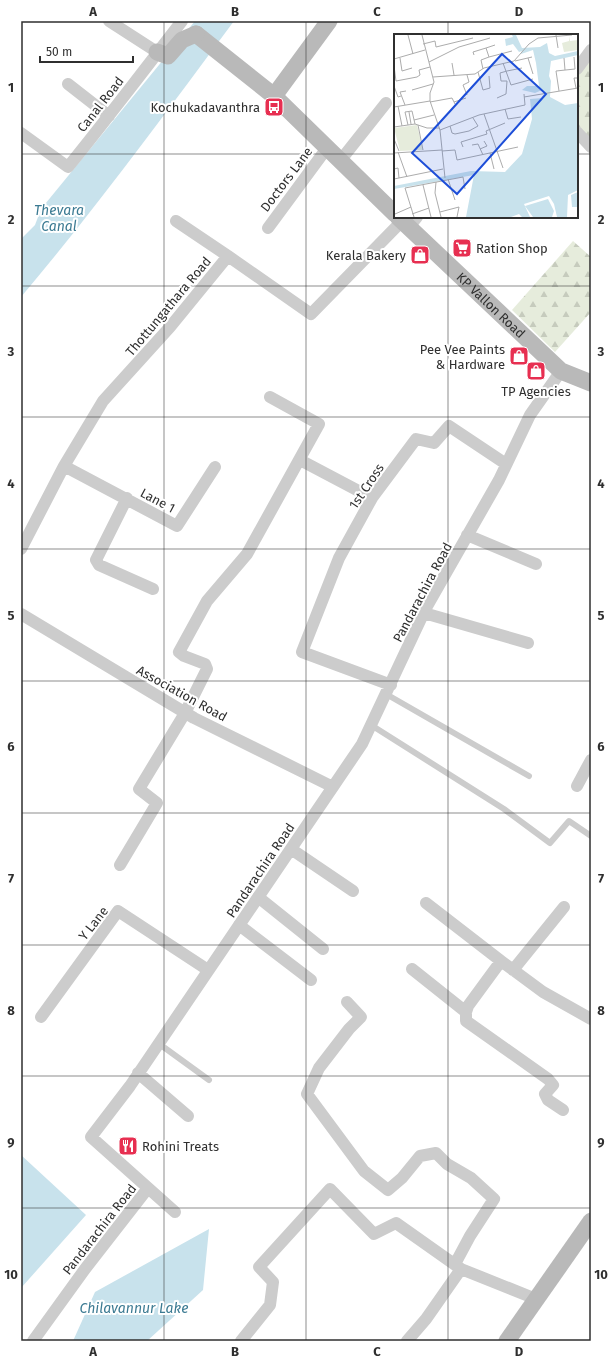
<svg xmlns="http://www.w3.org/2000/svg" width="612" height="1362" font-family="'Fira Sans',sans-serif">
<defs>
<pattern id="forest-firs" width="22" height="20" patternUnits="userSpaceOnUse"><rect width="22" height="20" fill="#e6ecdc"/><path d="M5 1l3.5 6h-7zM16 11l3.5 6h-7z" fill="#c6cbbd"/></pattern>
</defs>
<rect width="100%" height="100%" fill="#fff"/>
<!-- forest -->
<path fill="url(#forest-firs)" d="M591,58V139L577,125V75Z
M573,241L591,257V312L555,352L512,310Z"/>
<!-- water -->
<path fill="#c8e2ec" d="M195,21H234C165,114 96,208 21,297V239L35,225L41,209Z
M21,1155L86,1215L21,1288Z
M209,1229L203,1290L147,1341H73L95,1292Z"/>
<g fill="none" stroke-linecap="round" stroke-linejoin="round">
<!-- lane -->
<path stroke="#ccc" stroke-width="6" d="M386,694L529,776
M371,725L504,809L550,843L569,821L591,836
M158,1043L209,1080"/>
<!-- street -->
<path stroke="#ccc" stroke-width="12" d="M109,21L157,52
M577,69L591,50
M68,84L109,116
M577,132L591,147
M21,133L68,167C107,119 144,70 182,21
M340,161L386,103
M176,221L228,256
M409,227L417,217
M268,228L327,148
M300,460L372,498
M64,466L177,526L215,467
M127,498L96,560L99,565L153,589
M467,535L536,564
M21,549L64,466L103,401L170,327L228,256L311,314L402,221
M424,613L528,643
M21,614L194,718L333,787
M391,685L302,652L339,558L372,498L416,439L434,443L449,426L506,464
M577,786L591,760
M291,849L353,891
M120,865L157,803L139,789L185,713L207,669L205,664L184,656L179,652L207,601L247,554L319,424L270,397
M258,897L323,949
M426,903L501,961
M239,925L311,980
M412,969L466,1012
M513,970L564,907
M347,1002L361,1017L349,1029L319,1068L307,1094L364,1171L388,1190L402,1178L420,1156L436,1153L447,1164L471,1178L494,1199L470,1236L455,1264
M41,1017L118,911L208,970
M138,1073L188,1116
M563,1110L548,1100L545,1094L553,1085L548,1079L466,1021V1012L468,1006L501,961L543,992L591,1019
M175,1212L91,1137L130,1086L362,744L426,608L499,480L530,415L561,371
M33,1341L85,1269L148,1188
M241,1341L270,1305L273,1282L259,1267L330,1189L374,1234L396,1223L461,1269L536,1299
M407,1341L426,1319L461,1269"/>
<!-- secondary -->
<g stroke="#b9b9b9" stroke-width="17">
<path d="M196,34L274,96L395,214"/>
<path d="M157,52L168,56L182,40L196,34"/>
<path d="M274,96L329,21"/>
<path id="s1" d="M398,217L561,371L591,383"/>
<path d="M507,1341L591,1221"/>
</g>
</g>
<!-- grid -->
<path fill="none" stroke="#2f2f2f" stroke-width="1" stroke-opacity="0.55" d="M164,21V1341M306,21V1341M448,21V35M21,154H395M577,154H591M448,217V1341M21,286H591M21,417H591M21,549H591M21,681H591M21,813H591M21,945H591M21,1076H591M21,1208H591"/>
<!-- icons -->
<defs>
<symbol id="bus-square" viewBox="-11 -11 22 22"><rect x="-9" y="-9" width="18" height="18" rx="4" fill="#e72f51" stroke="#fff"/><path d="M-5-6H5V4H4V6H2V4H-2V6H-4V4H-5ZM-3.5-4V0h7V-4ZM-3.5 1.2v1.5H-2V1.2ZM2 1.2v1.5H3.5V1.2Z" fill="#fff"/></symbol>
<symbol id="supermarket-square" viewBox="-11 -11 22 22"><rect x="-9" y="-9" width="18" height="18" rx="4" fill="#e72f51" stroke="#fff"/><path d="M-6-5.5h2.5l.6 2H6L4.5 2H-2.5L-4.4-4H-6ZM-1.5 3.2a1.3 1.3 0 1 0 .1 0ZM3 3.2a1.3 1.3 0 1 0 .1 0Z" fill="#fff"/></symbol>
<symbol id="shop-square" viewBox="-11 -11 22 22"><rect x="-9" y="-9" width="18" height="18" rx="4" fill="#e72f51" stroke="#fff"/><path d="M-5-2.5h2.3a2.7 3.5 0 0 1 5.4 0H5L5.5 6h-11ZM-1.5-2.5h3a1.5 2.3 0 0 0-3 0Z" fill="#fff"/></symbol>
<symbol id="restaurant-square" viewBox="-11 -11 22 22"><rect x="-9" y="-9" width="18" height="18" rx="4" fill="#e72f51" stroke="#fff"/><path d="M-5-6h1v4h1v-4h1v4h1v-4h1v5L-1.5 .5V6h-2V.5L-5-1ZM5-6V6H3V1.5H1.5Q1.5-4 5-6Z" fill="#fff"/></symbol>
</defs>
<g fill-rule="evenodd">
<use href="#bus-square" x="263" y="96" width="22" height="22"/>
<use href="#supermarket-square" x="451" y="237" width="22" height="22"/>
<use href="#shop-square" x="409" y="244" width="22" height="22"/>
<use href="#shop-square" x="508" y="345" width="22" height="22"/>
<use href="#shop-square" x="525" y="360" width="22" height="22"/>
<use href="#restaurant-square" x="117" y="1135" width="22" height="22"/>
</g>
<g text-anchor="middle" stroke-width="4" stroke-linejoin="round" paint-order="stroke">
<!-- street labels -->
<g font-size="13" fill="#2f2f2f" stroke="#fff">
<text transform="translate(100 104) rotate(-52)" y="5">Canal Road</text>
<text transform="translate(286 179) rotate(-53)" y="5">Doctors Lane</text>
<text dy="5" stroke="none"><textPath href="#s1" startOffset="128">KP Vallon Road</textPath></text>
<text transform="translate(168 306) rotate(-50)" y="5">Thottungathara Road</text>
<text transform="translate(366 486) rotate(-56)" y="5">1st Cross</text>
<text transform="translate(158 500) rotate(28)" y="5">Lane 1</text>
<text transform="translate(422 592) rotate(-62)" y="5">Pandarachira Road</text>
<text transform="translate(182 693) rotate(29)" y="5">Association Road</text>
<text transform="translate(260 870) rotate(-56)" y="5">Pandarachira Road</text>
<text transform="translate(93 923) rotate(-52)" y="5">Y Lane</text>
<text transform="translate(99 1229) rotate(-52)" y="5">Pandarachira Road</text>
</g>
<!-- poi labels -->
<g font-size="13" fill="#2f2f2f" stroke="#fff" text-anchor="end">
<text x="260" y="112">Kochukadavanthra</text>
<text x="476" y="253" text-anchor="start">Ration Shop</text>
<text x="406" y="260">Kerala Bakery</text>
<text x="505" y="354">Pee Vee Paints<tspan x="505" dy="15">&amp; Hardware</tspan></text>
<text x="536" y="396" text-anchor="middle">TP Agencies</text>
<text x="142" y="1151" text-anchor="start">Rohini Treats</text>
</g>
<!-- water labels -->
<g font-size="14" font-style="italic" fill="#3b7a92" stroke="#fff">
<text x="59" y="215">Thevara<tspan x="59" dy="16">Canal</tspan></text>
<text x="134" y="1313">Chilavannur Lake</text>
</g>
</g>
<!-- overview -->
<g transform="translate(394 34)">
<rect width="184" height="184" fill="#fff"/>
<path d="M175,2L176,7L184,6V16L170,18L168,9L175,7Z" fill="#e6ecdc"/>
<path d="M23,91L29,116L6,117L0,94Z" fill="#e6ecdc"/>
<path d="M118,1H122L128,14L146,13L153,9L155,19L161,22L184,17V21L157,27L155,42L157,47L156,63L171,71L184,69V156L174,161L173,183H163L160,170L155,162L130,170L136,183H128L125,180L117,183H72L80,141L0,155V152L77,137L111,138L128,120L138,85L136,65L149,64L153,60L148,56L141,59L128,56L133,52H145L142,29L139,16L127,20L128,17L125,18L119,10L112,12L111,5L119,3ZM184,158V173H178L177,161ZM154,165L160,177L158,183H139L131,172Z" fill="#c8e2ec"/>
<path fill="none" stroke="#acacac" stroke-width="1" d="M14,1L19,20M28,1L40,48L36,59V67L46,96L51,144M162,1L164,14M29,10L41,7L42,13L79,4M80,21L79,18L92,14M95,23L118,17M6,24L8,37L18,34M134,24L139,40M170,24L171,36M0,25L31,16M121,27L138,23M35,28L65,13L96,4M58,29L60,41M109,29L117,51L139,45M0,32L2,47L23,43L26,41L25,36L36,33M89,35L87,26L95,23L92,14L101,11M113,37L128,34M84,38L89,56L96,54L95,42M39,43L81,40L90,34L120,27L135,10L144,4L178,1M0,52L4,63L7,62M182,54L180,44H184M18,56L39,50M165,57L162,37L181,35L180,23M73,61L69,51L75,48L73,41M130,63L184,54M103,64L112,60L113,47H107L106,39L113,37M36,68L58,64L61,70M60,68L72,64M11,71L6,58L12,57M4,72L8,92M0,73L36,67M111,75L114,85L127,83M15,78L17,90M90,80L109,134M20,86L40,81M14,91L11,78L18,77L21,90M24,91L29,116M56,92L58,99L61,100L75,97L84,92L79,84M0,93L21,90L33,94H45M46,96L85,81L131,71L130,60M0,105L5,117M78,111L84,110L89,121M69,113L67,108L93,100L92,97L111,89M86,115L93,112L90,107M48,117L61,116L63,126L124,113M4,118L13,143M0,119L48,116M96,119L100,135M0,135L4,134L5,144M0,145L49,135M54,145L61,166M42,148L41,159L47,183M29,151L37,183M0,178L1,180L17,173M46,178L65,173L63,183M18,180L35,174M20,183L11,154L69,143L71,155"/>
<path fill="#1d4ed8" fill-opacity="0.15" stroke="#1d4ed8" stroke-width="2" d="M108,20L152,60L63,160L18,119Z"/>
<rect width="184" height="184" fill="none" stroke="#2f2f2f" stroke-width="2"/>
</g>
<!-- border -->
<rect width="612" height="1362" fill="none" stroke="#ffffff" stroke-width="44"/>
<!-- scale -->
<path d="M40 56v6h93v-6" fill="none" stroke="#2f2f2f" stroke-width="2"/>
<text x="46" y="56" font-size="12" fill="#2f2f2f" stroke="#ffffff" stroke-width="3" paint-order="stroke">50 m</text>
<rect x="22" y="22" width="568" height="1318" fill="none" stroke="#2f2f2f" stroke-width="1.5"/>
<g font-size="13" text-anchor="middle" font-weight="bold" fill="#2f2f2f">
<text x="93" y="16">A</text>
<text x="235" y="16">B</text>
<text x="377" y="16">C</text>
<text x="519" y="16">D</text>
<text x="11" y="92">1</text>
<text x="601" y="92">1</text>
<text x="11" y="224">2</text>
<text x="601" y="224">2</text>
<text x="11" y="356">3</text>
<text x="601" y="356">3</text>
<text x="11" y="488">4</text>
<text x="601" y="488">4</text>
<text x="11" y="620">5</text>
<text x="601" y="620">5</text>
<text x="11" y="751">6</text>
<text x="601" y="751">6</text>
<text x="11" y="883">7</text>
<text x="601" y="883">7</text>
<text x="11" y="1015">8</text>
<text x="601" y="1015">8</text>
<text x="11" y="1147">9</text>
<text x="601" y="1147">9</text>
<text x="11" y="1279">10</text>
<text x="601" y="1279">10</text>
<text x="93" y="1356">A</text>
<text x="235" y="1356">B</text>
<text x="377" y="1356">C</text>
<text x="519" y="1356">D</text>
</g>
</svg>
